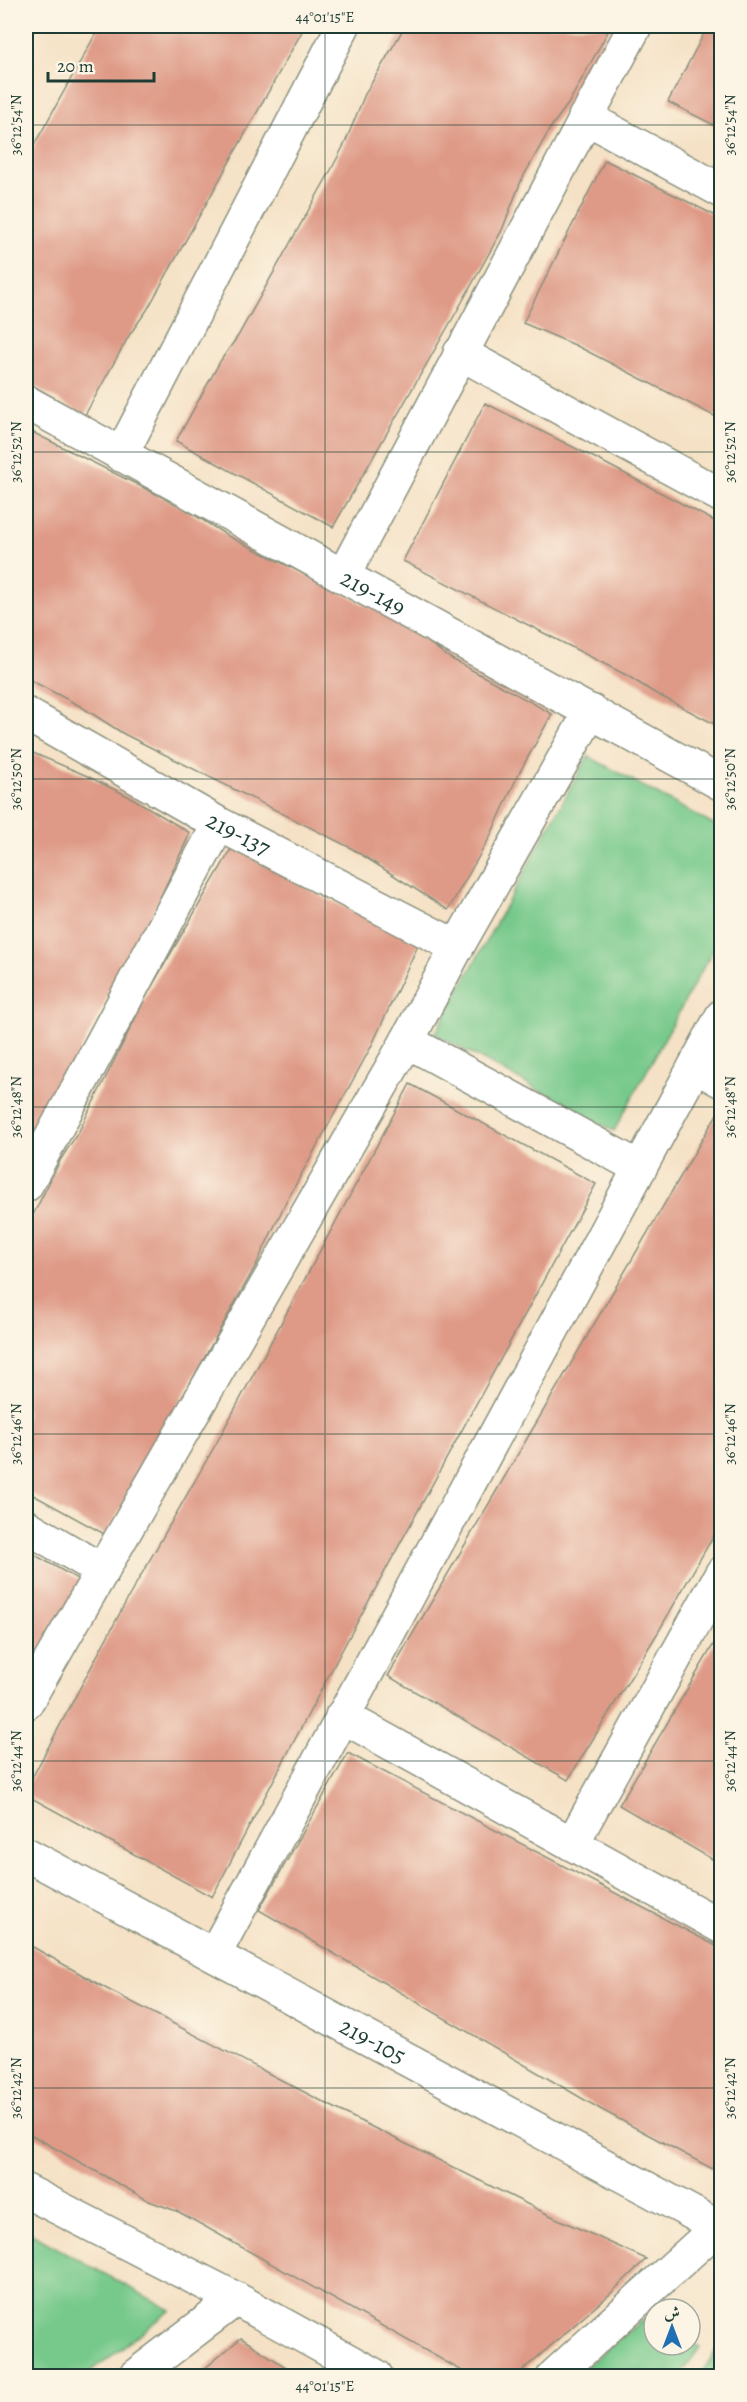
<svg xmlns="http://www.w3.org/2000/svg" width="747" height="2402" font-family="Alegreya,Amiri,serif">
<rect width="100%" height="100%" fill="#fcf5e5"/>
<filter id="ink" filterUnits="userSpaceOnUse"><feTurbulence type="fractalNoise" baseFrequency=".0167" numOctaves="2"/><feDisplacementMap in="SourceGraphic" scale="12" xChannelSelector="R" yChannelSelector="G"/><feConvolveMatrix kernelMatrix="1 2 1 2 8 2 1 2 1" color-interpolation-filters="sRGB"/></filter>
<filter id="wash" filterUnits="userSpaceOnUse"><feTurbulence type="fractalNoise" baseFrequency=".008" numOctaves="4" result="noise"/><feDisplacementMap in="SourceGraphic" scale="24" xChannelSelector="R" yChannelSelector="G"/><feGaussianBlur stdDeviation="1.35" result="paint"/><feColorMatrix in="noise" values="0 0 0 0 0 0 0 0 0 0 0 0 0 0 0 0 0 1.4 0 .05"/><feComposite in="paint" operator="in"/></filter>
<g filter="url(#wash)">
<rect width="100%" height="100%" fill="#f5e2c6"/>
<!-- green -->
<path fill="#77c98b" stroke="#4b8360" stroke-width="1.5" d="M588,756L721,829V935L614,1131L435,1034Z
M26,2231L171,2310L85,2376H26Z
M646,2317L654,2321V2345H690V2342L700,2347L680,2376H574Z
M721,2344V2376H699Z"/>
<g id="blocks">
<!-- building -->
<path fill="#de9a86" d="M100,26H305L147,310L130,334L85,415L26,382V160Z
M405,26H611L568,104L551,127L521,181L502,230L457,311L333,527L176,441L221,360L238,336L331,170L345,143L365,94Z
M708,26H722V129L668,102Z
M605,160L722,219V420L575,345L523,323Z
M485,403L597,459L722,525V728L653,692L628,676L403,561Z
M26,429L182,507L228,536L402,623L450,658L552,714L518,775L490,837L448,910L351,848L124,734L80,706L26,678Z
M26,750L85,775L134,799L190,833L147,926L116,981L26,1157Z
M233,846L323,897L420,941L371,1047L284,1206L257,1263L106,1535L26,1491V1229L61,1159L79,1131L149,991Z
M410,1084L596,1184L341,1652L212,1897L26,1795V1789L128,1598L217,1442Z
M720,1109L722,1521L657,1634L568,1780L388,1676Z
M26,1550L81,1581L26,1680Z
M722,1630V1865L619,1805Z
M348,1753L722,1949V2174L602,2110L259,1910Z
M26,1943L107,1989L352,2117L547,2214L646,2259L610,2294L516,2376H471L179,2212L149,2201L26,2132Z
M241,2338L286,2367L299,2376H196Z"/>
</g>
</g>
<g filter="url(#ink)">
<use href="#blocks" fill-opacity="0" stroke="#8a907d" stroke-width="1.5"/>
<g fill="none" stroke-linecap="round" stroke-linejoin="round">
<defs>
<g id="minor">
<path d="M585,117L722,191"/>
<path d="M460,353L722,496"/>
<path id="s1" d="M26,402L722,784"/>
<path d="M121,455L343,26"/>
<path d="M343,576L635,26"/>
<path id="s2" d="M26,714L219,824L457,947"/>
<path d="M407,1041L640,1168"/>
<path d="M695,1066L722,1081"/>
<path d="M26,1185L219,824"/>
<path d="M26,1526L103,1571"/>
<path d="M26,1703L407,1041L457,947L591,711"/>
<path d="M342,1716L722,1927"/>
<path d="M572,1844L722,1573"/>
<path d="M214,1955L722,1016"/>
<path d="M26,2191L236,2299L376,2376"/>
<path d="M135,2376L236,2299"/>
<path d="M554,2376L718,2227"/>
</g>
<g id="tertiary">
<path id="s3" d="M26,1854L722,2229"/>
</g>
</defs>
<!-- minor casing -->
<use href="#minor" stroke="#8a907d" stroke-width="36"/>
<!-- tertiary casing -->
<use href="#tertiary" stroke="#8a907d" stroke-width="36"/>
<!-- minor -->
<use href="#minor" stroke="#fff" stroke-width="33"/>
<!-- tertiary -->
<use href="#tertiary" stroke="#fff" stroke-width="33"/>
</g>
</g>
<!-- ticks -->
<path fill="none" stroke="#1f3d34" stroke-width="1.5" stroke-opacity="0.45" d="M325,26V2376M26,125H722M26,452H722M26,779H722M26,1107H722M26,1434H722M26,1761H722M26,2088H722"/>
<g text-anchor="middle" stroke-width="4.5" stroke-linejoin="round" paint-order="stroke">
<!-- street labels -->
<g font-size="24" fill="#1f3d34" stroke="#fcf5e5">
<text dy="8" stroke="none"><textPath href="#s1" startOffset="396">219-149</textPath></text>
<text dy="8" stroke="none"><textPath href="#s2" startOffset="244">219-137</textPath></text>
<text dy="8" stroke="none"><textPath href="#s3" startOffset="394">219-105</textPath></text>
</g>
</g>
<!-- margin -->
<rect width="747" height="2402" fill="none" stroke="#fcf5e5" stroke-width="66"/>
<!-- north arrow -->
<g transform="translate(672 2327)"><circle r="28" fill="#fcf5e5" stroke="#a4ab9e" stroke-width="1.5"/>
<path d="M0-4.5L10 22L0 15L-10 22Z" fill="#1f6fb2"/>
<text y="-9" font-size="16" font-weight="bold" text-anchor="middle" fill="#1f3d34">ش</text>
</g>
<!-- scale -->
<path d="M48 72v9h106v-9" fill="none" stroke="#1f3d34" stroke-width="3"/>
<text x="57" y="72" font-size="18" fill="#1f3d34" stroke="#fcf5e5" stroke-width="4.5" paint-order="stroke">20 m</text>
<rect x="33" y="33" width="681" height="2336" fill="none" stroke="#1f3d34" stroke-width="2"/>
<g font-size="15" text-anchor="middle" fill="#1f3d34">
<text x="325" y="22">44°01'15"E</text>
<text transform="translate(16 125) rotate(-90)" y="5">36°12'54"N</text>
<text transform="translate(730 125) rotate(-90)" y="5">36°12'54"N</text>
<text transform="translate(16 452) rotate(-90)" y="5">36°12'52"N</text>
<text transform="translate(730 452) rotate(-90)" y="5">36°12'52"N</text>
<text transform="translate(16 779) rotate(-90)" y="5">36°12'50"N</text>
<text transform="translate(730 779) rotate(-90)" y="5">36°12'50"N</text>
<text transform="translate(16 1107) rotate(-90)" y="5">36°12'48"N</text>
<text transform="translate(730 1107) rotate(-90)" y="5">36°12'48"N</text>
<text transform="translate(16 1434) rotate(-90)" y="5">36°12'46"N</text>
<text transform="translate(730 1434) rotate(-90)" y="5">36°12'46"N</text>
<text transform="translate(16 1761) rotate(-90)" y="5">36°12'44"N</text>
<text transform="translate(730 1761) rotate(-90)" y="5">36°12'44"N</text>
<text transform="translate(16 2088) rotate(-90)" y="5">36°12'42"N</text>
<text transform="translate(730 2088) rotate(-90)" y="5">36°12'42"N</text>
<text x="325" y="2391">44°01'15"E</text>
</g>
</svg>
